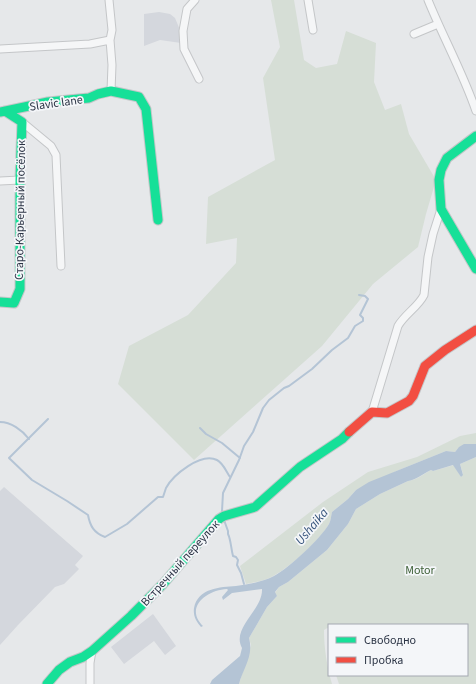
<svg xmlns="http://www.w3.org/2000/svg" width="476" height="684" font-family="'Source Sans 3',sans-serif">
<rect width="100%" height="100%" fill="#e6e8ea"/>
<!-- built -->
<path fill="#d4d7dd" d="M159,12L170,14L175,18L180,30L181,43L160,40L144,46V14Z
M4,487L83,556L75,565L79,569L64,584L55,587L18,625L0,645V491Z
M153,614L176,646L165,655L154,641L124,664L111,647Z"/>
<!-- green -->
<path fill="#d6ded6" d="M271,0H294L304,60L316,68L337,64L346,31L376,43L374,82L385,110L401,104L409,134L436,180L426,214L418,247L373,284L322,346L194,460L118,384L129,346L188,315L236,263L237,238L206,244L208,197L275,160L263,78L280,47Z
M476,433V444C466,444 461,444 455,452L446,451L399,470L356,490L348,499L332,512C331,516 331,520 329,524C320,540 291,566 275,575C266,581 256,582 246,584L240,566L323,502L368,472L417,457L460,436Z
M476,457V684H339L336,675H467V625H329V627L324,630C324,648 327,667 332,684H239L251,645L249,638L267,607L277,596L275,593L279,587L288,582L327,550L348,524L356,509L380,494L408,481C416,480 424,474 431,470L433,471L454,465L461,477L463,474L460,464Z"/>
<!-- water -->
<path fill="#b4c4d5" d="M464,444H476V457L460,464L463,475L461,477L453,465L433,471L431,470C423,474 415,480 408,481L380,494L356,509L348,524L327,550L288,582L279,587L275,592L277,596L267,607L249,638C254,656 243,668 239,684H210L212,680L240,656L242,648C231,628 263,610 262,589L232,593L223,600L222,597L228,590L227,589C207,590 184,607 203,626L201,627C196,621 193,616 194,608C198,588 220,587 236,586C249,584 263,582 274,576C289,568 321,538 329,524C331,520 331,516 332,512L348,499L356,490L369,482L446,451L455,452L459,447Z"/>
<g fill="none" stroke-linecap="round" stroke-linejoin="round">
<!-- stream -->
<path stroke="#b4c4d5" stroke-width="2" d="M48,419L9,458L32,480L67,501L88,515C90,526 94,533 105,537L127,524L158,497H163C164,494 165,491 166,488C173,475 201,452 217,460C223,463 226,471 230,477
M0,422C11,422 22,430 29,439
M200,428L206,434L222,443L240,458
M222,511L223,493L239,460L244,446L253,432L263,408L269,400L284,388L289,386L312,369L332,350L348,338L355,326L363,321V318L360,315L368,299L365,296L359,295
M224,520L228,531V534C231,540 231,549 233,556L236,557L238,560L237,565L241,573L244,584"/>
<defs>
<path id="street" d="M109,0L112,30L110,40L112,65L111,91
M195,0L187,9L183,31L184,49L199,79
M308,0L313,30
M428,0C443,37 463,73 476,111
M414,34L438,24
M0,49L90,44L110,40
M22,122L51,146L56,155L61,266
M0,181L20,180
M372,412L398,326C405,314 418,307 424,295L428,257L433,234L441,209
M90,684V663L92,651"/>
<path id="fast" d="M0,112L48,102L89,98L98,94L111,91L139,97L146,109L158,220
M476,136L447,158L441,170L439,180L441,209L476,269
M0,302L14,303L20,289V180L22,122L5,111
M47,684L59,670L70,662L83,657L92,651L131,616L163,584L219,519L224,516L255,507L300,467L342,439L349,432"/>
<path id="jam" d="M349,432L372,412L387,413L409,401L413,396L425,366L445,350L476,330"/>
</defs>
<!-- street casing -->
<use href="#street" stroke="#c4c6c8" stroke-width="9"/>
<!-- fast casing -->
<use href="#fast" stroke="#c4c6c8" stroke-width="11"/>
<!-- jam casing -->
<use href="#jam" stroke="#c4c6c8" stroke-width="11"/>
<!-- street -->
<use href="#street" stroke="#f5f6f7" stroke-width="7"/>
<!-- fast -->
<use href="#fast" stroke="#16e098" stroke-width="9"/>
<!-- jam -->
<use href="#jam" stroke="#f24e42" stroke-width="9"/>
</g>
<g text-anchor="middle" stroke-width="3.5" stroke-linejoin="round" paint-order="stroke">
<!-- street labels -->
<g font-size="12" fill="#2b3445" stroke="#f4f6f9">
<text transform="translate(56 103) rotate(-8)" y="4">Slavic lane</text>
<text transform="translate(20 210) rotate(-89)" y="4">Старо-Карьерный посёлок</text>
<text transform="translate(180 563) rotate(-48)" y="4">Встречный переулок</text>
</g>
<!-- park labels -->
<g font-size="12" fill="#3f6138" stroke="#f4f6f9">
<text x="420" y="574">Motor</text>
</g>
<!-- water labels -->
<g font-size="13" font-style="italic" fill="#34527a" stroke="#f4f6f9">
<text transform="translate(311 526) rotate(-50)" y="5">Ushaika</text>
</g>
</g>
<!-- legend -->
<rect x="328" y="624" width="140" height="52" fill="#f4f6f9" stroke="#a4a8b1"/>
<rect x="336" y="637" width="20" height="6" fill="#16e098" stroke="#a4a8b1"/>
<text x="364" y="644" font-size="12" fill="#2b3445">Свободно</text>
<rect x="336" y="657" width="20" height="6" fill="#f24e42" stroke="#a4a8b1"/>
<text x="364" y="664" font-size="12" fill="#2b3445">Пробка</text>
</svg>
